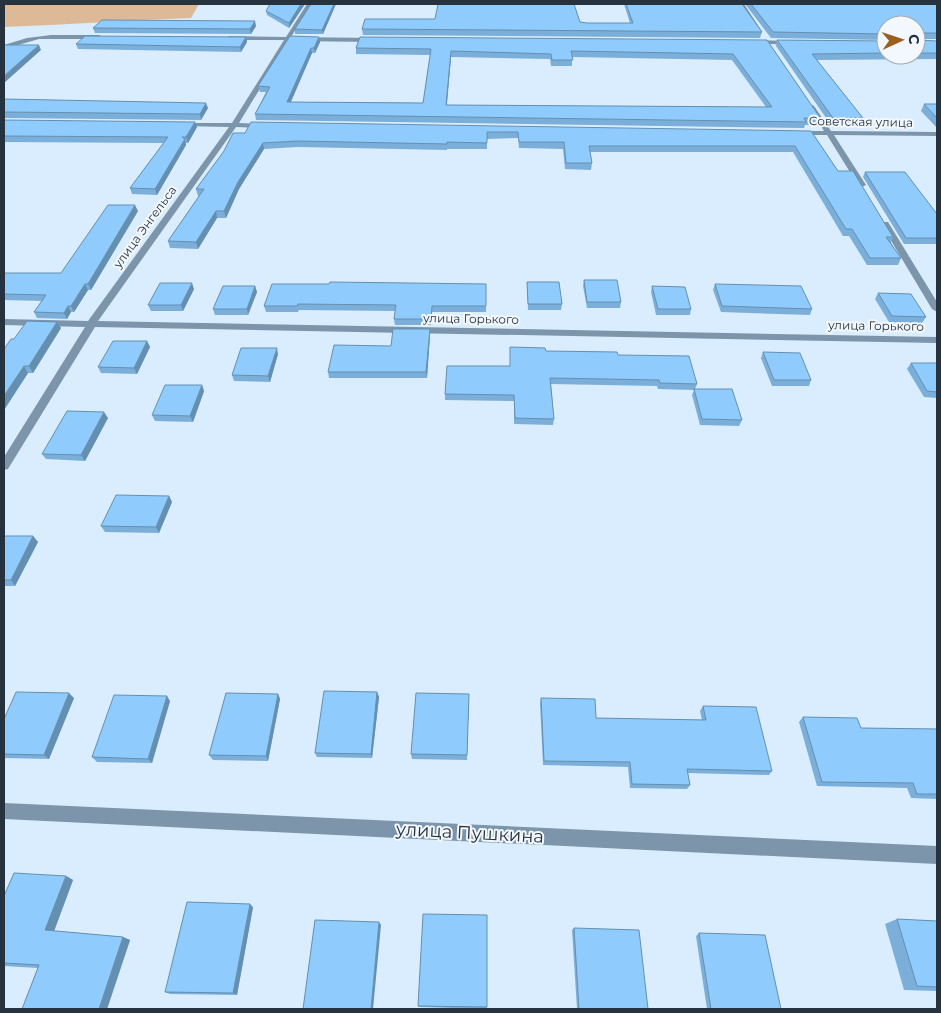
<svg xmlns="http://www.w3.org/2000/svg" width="941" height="1013" font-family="Montserrat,sans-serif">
<rect width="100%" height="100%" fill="#d9edfe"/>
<!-- green -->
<path fill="#ddb998" d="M4,4H199L191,18C128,20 66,25 4,27Z"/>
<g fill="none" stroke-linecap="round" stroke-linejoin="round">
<!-- minor -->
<path fill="#7c95aa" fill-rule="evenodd" d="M307,4H312L291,37L374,38L377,40L374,42L289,41L239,123L266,124L269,126L266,128L236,127L98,321L937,337V343L95,327L8,469L4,470V457L85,327L4,325V319L88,321L229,127L179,126L177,125V123H232L284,40H229L226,38L229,36L286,37Z
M740,4H744L761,30H757Z
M51,35H99L102,37L99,39H39L4,49V45L27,38Z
M752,40L792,41L795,43L792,45L750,43Z
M812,105L814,106L831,131L937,132V136L834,135L866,185L862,187L858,185L827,135H796L792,133L796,131H824L809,107Z
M882,222H888L937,302V312L932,309L881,224Z
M4,803L937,846V864L4,819Z"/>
</g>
<!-- wall -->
<path fill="#7bafda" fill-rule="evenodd" d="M305,4L289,28L267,15L266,11Z
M336,4L323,34H295V29Z
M624,4H742L762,32L760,38L363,35L362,29L580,22L587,23H630Z
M745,4H937V39H917V40L937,41V59L817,60L863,118L860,125H831L776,46L777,40L886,41V55H916V25H886V40L771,38Z
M256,26L251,34L95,33L93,28Z
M290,36L320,42L315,53H312L291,102L423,103L430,55L356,54V48L767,40L821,119L819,125H805L804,128L256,120L255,114L266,92H260L258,86ZM451,57L550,59L551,66H572V57L732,60L766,107L447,105Z
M246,37L247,42L241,52L78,49L76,44Z
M4,99L208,108L201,120L4,118Z
M924,104H937V128L921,111Z
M4,120L197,127L188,143H186V145L157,195L132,194L130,188L164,143L4,142Z
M811,131L838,171L893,237L891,243L901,258L898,265H867L849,236H843L793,152H590L592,163L591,170L565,169L563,149L519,148L518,138L487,139V149H447V150L298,147L264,149L239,189L226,218H217L198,249L170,248L168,241L199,196H198L196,189L224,151L233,133Z
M865,172L937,214V244H904L863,177Z
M138,211L91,290H88L74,312H71L67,319L37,318L34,312L42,301L4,300V273H61Z
M584,280L621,302L620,308H587L583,286Z
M527,282L562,304L561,310H528Z
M329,284H486V312H432L431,325H395L394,319L396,311L299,310L298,312H266L264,306Z
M715,284L812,309L810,315L721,312L713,290Z
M255,286L257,292L248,315H215L213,309Z
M652,286L691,309L690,315H656L651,292Z
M194,289L183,311H151L148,305Z
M878,293L926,317L922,323L889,322L875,299Z
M57,322L61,328L33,373H28L4,410V349L14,339Z
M430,335L427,378H329L328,372L391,346Z
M147,341L150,347L137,374L101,373L98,367Z
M510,347L546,351L618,355L697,384L695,389L742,420L739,426L700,425L692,395L694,390L658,389L657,386L551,384L554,419L553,425L514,424V401L445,400V394L510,366Z
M763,352L811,380L809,386H772L761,358Z
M278,354L270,382L234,381L232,375Z
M911,363H937V398L924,397L907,369Z
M202,385L204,391L193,422L155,421L152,415Z
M108,418L85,461L46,459L42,454Z
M169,496L172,502L159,533L105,532L101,526Z
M4,536H33L38,542L15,586H4Z
M377,692L379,697L372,758L317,757L315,753Z
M278,694L280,699L268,761L213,760L209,755Z
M469,694L467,760L412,759L411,754Z
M74,698L49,759L4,758V719Z
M541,698L596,718L702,720L700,711L703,706L772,771L769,775L688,773L690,785L687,789L630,788L628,767L543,765L540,703Z
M170,701L152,763L97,762L92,757Z
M803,717L861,728L937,729V799L911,798L907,788L817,786L799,722Z
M66,876L73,880L54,931L123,937L130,940L107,1009H22L38,968L4,966V896Z
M253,907L237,995L170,994L165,992Z
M487,915V1009L419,1007L418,1006Z
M897,919L937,921V991L904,990L885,924Z
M574,928L648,1009H577L572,930Z
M699,933L781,1009H707L696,936Z"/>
<!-- shaded-wall -->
<path fill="#648fb1" d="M301,4H305L289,28V23Z
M334,4H336L323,34L322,30Z
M255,21L256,26L251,34L250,29Z
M246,37L247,42L241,52L240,47Z
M319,37L320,42L315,53L314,48Z
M39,45L41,50L4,83V76Z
M311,48L312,53L288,108L287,102Z
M451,51V57L446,111V105Z
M206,103L208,108L201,120L200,114Z
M195,122L197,127L188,143L186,137Z
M185,139L186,145L157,195L155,189Z
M263,143L264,149L239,189L226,218L224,211L238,182Z
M135,205L138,211L91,290L88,284Z
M216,211L217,218L198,249L196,242Z
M192,283L194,289L183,311L181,305Z
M85,284L88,290L74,312L71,306Z
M255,286L257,292L248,315L247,309Z
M68,306L71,312L67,319L64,313Z
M57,322L61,328L33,373L29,366Z
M430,329V335L427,378L426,372Z
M147,341L150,347L137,374L134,368Z
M277,348L278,354L270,382L268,376Z
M24,366L28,373L4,410V396Z
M202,385L204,391L193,422L190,416Z
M104,412L108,418L85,461L81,455Z
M169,496L172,502L159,533L156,527Z
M33,536L38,542L15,586L11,580Z
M377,692L379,697L372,758L371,754Z
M69,693L74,698L49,759L44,755Z
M278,694L280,699L268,761L266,756Z
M167,696L170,701L152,763L148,759Z
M66,876L73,880L53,934L45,930Z
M250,904L253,907L237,995L233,993Z
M379,922L381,925L373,1009H371Z
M123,937L130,940L107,1009H99Z"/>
<!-- building -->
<path fill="#8fccfd" stroke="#648fb1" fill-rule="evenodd" d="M270,4H301L289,23L266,11Z
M311,4H334L322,30L295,29Z
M438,4H574L580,22L587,23H633L626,4H742L762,32L362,29L365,19H435Z
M751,4H937V33H918L917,35V40L937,41V53H916V25H886V34L773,32Z
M102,20L255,21L250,29L93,28Z
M85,36L246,37L240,47L76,44Z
M290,36L319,37L314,48H311L287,102L423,103L431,49L356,48L360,37L767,40L821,119L804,118L806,122L255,114L270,87L258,86ZM451,51L551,54L552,60H573L571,51L733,54L772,107L446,105Z
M777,40L886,41V53L812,54L863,118H833Z
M4,45H39L4,76Z
M4,99L206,103L200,114L4,112Z
M924,104H937V118Z
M4,120L195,122L186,137H182L185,139L155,189L130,188L168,137L4,136Z
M251,122L811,131L838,171H853L893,237H886L901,258H870L852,229H846L795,146H589L592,163H566L564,142H519L518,132H487V143L447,142V144L297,141L263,143L238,182L224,211H216L196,242L168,241L204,189H196L224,151L233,133H245Z
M865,172H905L937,214V238H906Z
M108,205H135L88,284H85L71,306H68L64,313L34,312L46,295L4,294V273H61Z
M584,280H617L621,302H587Z
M330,282L486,284V306H432L431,319H394L396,305L298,304L297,306H264L272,284H329Z
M527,282H559L562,304H528Z
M160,283H192L181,305H148Z
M715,284L801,286L812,309L722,306Z
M223,286H255L247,309H213Z
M652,286L685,287L691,309H658Z
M878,293L911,294L926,317L892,316Z
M27,321L57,322L29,366H24L4,396V349L11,339H14Z
M393,329H430L426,372H328L334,345L391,346Z
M113,341H147L134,368L98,367Z
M510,347L545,348L546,351L617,352L618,355L689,356L697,384L660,383L659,380L550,378L554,419L515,418L514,395L445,394L447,366H510Z
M241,348H277L268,376L232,375Z
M763,352L800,353L811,380H774Z
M911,363H937V392L927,391Z
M165,385H202L190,416L152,415Z
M694,389H732L742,420L702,419Z
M67,411L104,412L81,455L42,454Z
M116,495L169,496L156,527L101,526Z
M4,536H33L11,580H4Z
M324,691L377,692L371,754L315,753Z
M16,692L69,693L44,755L4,754V719Z
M226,693L278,694L266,756L209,755Z
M416,693L469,694L467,755L411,754Z
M114,695L167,696L148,759L92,757Z
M541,698L595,699L596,718L706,720L703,706L756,707L772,771L687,769L690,785L632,784L630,762L544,761Z
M803,717L857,718L861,728L937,729V794H917L913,783L822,782Z
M14,873L66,876L45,930L123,937L99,1009H22L39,965L4,963V896Z
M187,902L250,904L233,993L165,992Z
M423,914L487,915V1007L418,1006Z
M897,919L937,921V987L917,986Z
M315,920L379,922L371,1009H303Z
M574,928L639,930L648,1009H579Z
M699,933L765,935L781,1009H711Z"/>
<g text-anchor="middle" stroke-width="4" stroke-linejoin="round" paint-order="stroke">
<!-- far-street labels -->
<g font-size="12" fill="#26323d" stroke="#f2f8fe">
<text transform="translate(861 122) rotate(1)" y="4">Советская улица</text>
<text transform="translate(145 227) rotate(-54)" y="4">улица Энгельса</text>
<text transform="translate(471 319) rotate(1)" y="4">улица Горького</text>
<text transform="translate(876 326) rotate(1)" y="4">улица Горького</text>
</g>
<!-- near-street labels -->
<g font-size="18" fill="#26323d" stroke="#f2f8fe">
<text transform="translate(470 833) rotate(3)" y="6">улица Пушкина</text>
</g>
</g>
<!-- border -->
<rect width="941" height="1013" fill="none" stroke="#26323d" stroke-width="10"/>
<!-- north arrow -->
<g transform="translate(901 40) rotate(87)"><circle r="24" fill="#f2f8fe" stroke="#a0a9b1"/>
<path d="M0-4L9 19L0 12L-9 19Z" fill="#9a601f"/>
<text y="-8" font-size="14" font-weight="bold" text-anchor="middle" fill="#26323d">С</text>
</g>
</svg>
